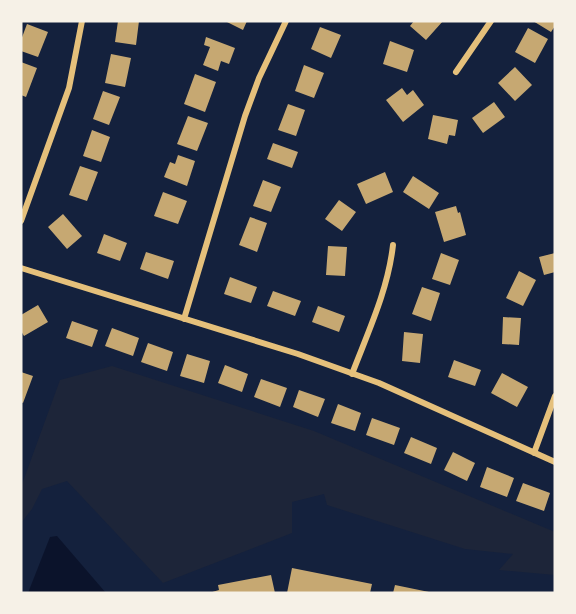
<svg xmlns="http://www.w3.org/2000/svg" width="576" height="614" font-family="'PT Sans Narrow',sans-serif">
<rect width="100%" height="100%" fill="#14213d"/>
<!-- green -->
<path fill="#1d2539" d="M112,366L314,431L555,532V575L499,570L513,554L465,549L327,505L324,494L292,502V533L163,583L67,481L42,489L32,509L21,523V487L60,380Z"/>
<!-- water -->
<path fill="#0b132b" d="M57,536L106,593H28L50,537Z"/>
<!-- building -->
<path fill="#c6a872" d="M118,21H139L136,45L115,42Z
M225,21H247L243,30Z
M414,21H443L426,40L410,26Z
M533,21H555V26L551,32Z
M27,24L48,32L38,57L21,51V40Z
M320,27L341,35L331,58L311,49Z
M528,28L548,39L535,63L515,52Z
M206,37L235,48L229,64L221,61L218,71L203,65L210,47L204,45Z
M390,41L414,50L407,72L383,64Z
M111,54L131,58L125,87L105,83Z
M21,62L37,68L26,97L21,95Z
M304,65L324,73L314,98L295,91Z
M515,67L532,85L515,101L498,83Z
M195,74L216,82L205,112L184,104Z
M402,88L407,95L413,90L424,105L403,122L386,100Z
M103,91L120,97L109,125L93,119Z
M494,102L505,117L483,133L472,118Z
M288,104L305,110L296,136L278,130Z
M433,115L458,120L455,136L449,135L447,144L428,139Z
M188,116L208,123L197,151L177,144Z
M92,130L110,137L101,162L83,156Z
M273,143L298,152L292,168L267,159Z
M178,155L195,161L187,186L164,177L170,162L175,164Z
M80,166L98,172L87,201L69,195Z
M385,172L393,192L366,204L357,184Z
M413,176L439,193L429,209L403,192Z
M263,180L281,187L271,212L253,206Z
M163,192L187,201L178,224L154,216Z
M339,200L356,212L342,231L325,219Z
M456,206L458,213L460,212L466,235L444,242L435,212Z
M63,214L82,236L67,249L48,227Z
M250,217L267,223L257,252L239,245Z
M104,234L127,243L120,261L97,253Z
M328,246L347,247L345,276L326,275Z
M146,252L174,261L168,279L140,269Z
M441,253L459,260L450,285L432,279Z
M555,253V272L544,275L539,257Z
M519,271L536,280L523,306L506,298Z
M230,277L257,287L251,303L224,294Z
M422,287L440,293L431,321L412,314Z
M273,291L301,301L295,316L267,306Z
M38,305L48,322L24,336L21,331V315Z
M318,306L345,316L339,332L312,322Z
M503,317L521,318L519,345L502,344Z
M72,321L98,330L92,347L66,338Z
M112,328L139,338L133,356L105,346Z
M404,332L423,334L420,363L402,361Z
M148,343L173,352L167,371L141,362Z
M187,354L210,361L204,383L180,376Z
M454,360L481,370L475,386L448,377Z
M225,365L248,374L242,392L218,383Z
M21,372L33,376L23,403L21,402Z
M502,373L528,387L517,407L491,393Z
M261,379L287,388L280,407L254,397Z
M299,390L325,399L318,417L293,407Z
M338,404L361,413L355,431L331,423Z
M372,418L400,428L394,445L366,435Z
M411,437L437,448L431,464L404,453Z
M453,452L475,463L467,481L444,470Z
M487,467L514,478L507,497L480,487Z
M523,483L550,493L544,511L516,501Z
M292,568L372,584L370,593H287Z
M271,575L275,593H209L219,590L218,585Z
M395,585L429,592V593H393Z"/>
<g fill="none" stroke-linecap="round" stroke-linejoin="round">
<!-- minor -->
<path stroke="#e5c07b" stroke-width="6" d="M456,72L491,21
M21,221L69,88L82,21
M21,268L298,354L379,383L555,462
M184,319L245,116L259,78L286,21
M352,374C368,332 388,290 393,245
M534,453L555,396"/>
</g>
<!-- border -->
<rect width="576" height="614" fill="none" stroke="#f6f1e7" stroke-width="45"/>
</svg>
